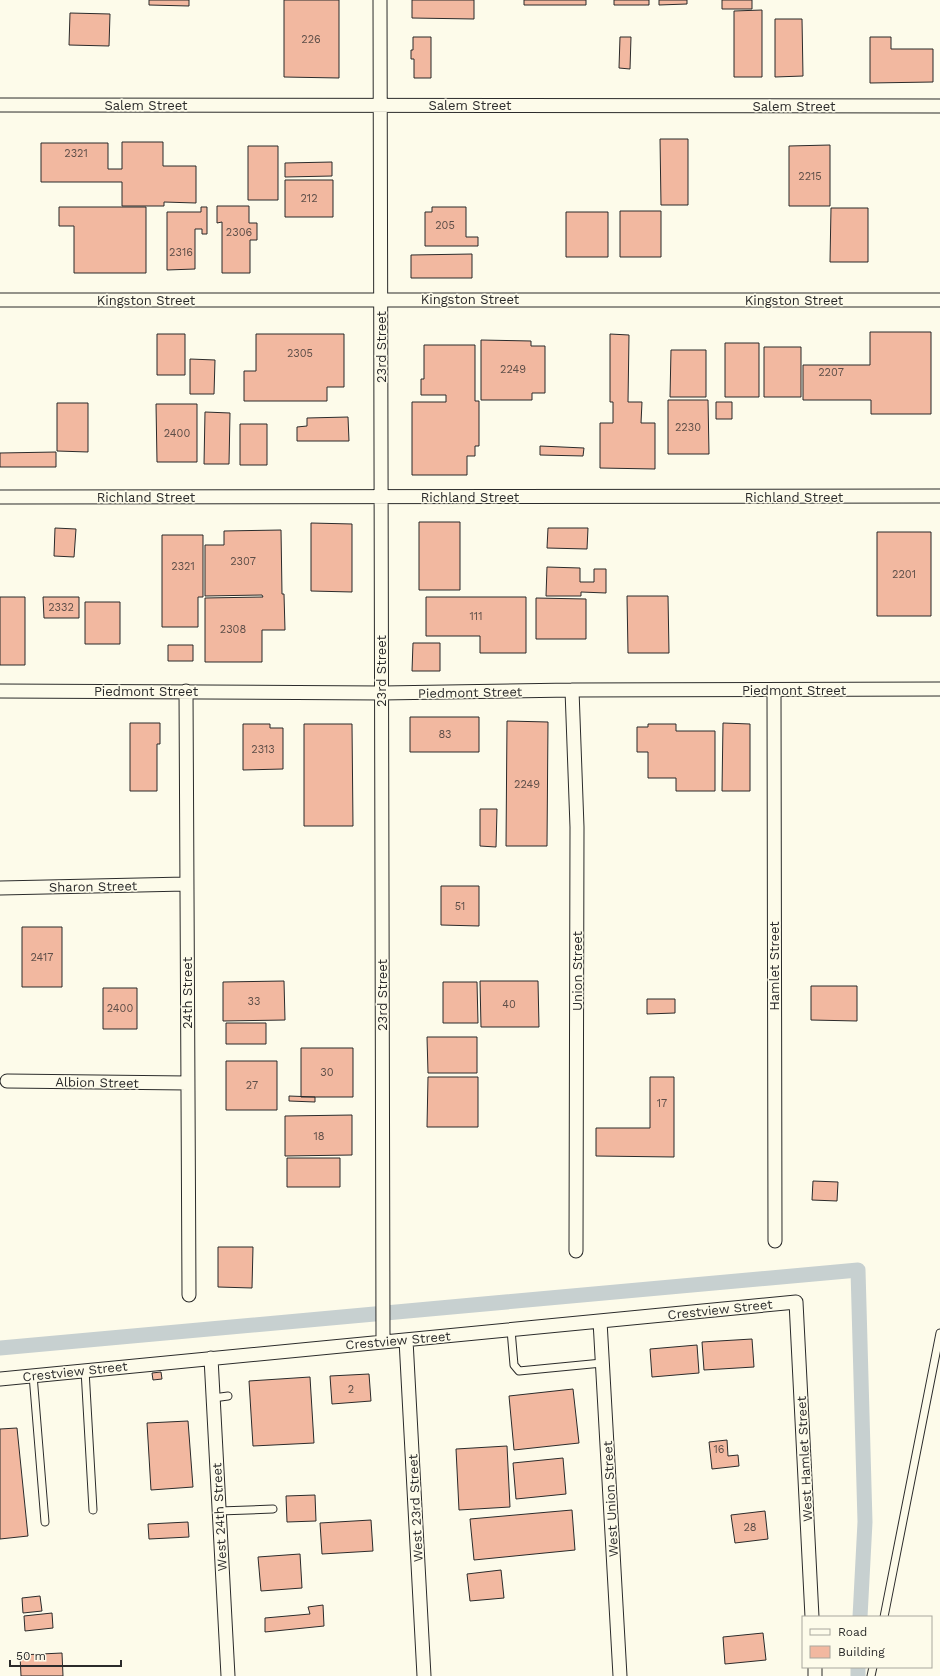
<svg xmlns="http://www.w3.org/2000/svg" width="940" height="1676" font-family="'Work Sans',sans-serif">
<rect width="100%" height="100%" fill="#fdfbea"/>
<g fill="none" stroke-linecap="round" stroke-linejoin="round">
<!-- canal -->
<path stroke="#c7d0d0" stroke-width="15" d="M0,1348L858,1270L865,1522L860,1617
M858,1676V1667"/>
</g>
<!-- building -->
<path fill="#f2b8a0" stroke="#2b2b2b" d="M149,0H189V6L149,5Z
M284,0H339V78L284,77Z
M412,0H474V19L412,18Z
M524,0H586V5H524Z
M614,0H649V5H614Z
M659,0H687V4L659,5Z
M722,0H752V9H722Z
M762,10V77H734V11Z
M70,13L110,14L109,46L69,45Z
M775,19H802L803,76L775,77Z
M413,37H431V78H414V59H411V50H413Z
M620,37H631L630,69L619,68Z
M870,37H891V49H933V82L870,83Z
M660,139H688V205H661Z
M122,142H163V166H196V203L164,202V206H122V182H41V143H108V169H122Z
M830,145V206H789V146Z
M248,146H278V200H248Z
M332,162V176L285,177V163Z
M285,180H333V217H285Z
M217,206H249V223H257V240H250V273H222V222L217,223Z
M59,207H146V273H74V226H59Z
M201,207H207V234H202V229H195V269L167,270V212H201Z
M432,207H466V237H478V246H425V212H432Z
M831,208H868V262H830Z
M620,211H661V257H620Z
M566,212H608V257H566Z
M472,254V278H411V255Z
M870,332H931V414H871V400H803V365H870Z
M157,334H185V375H157Z
M256,334H344V387H327V401H244V371H256Z
M610,334L629,335L628,402H642L641,423H655V469L600,468V423H613V402H610Z
M481,340L531,341V346H545V393H532V400H481Z
M725,343H759V397H725Z
M424,345H475V401H479V446H475V456H467V475H412V402H446V395H421V379H424Z
M764,347H801V397H764Z
M671,350H706V397H670Z
M190,359L215,360L214,394H190Z
M668,400H708L709,454H668Z
M716,402H732V419H716Z
M57,403H88V452L57,451Z
M156,404H197V462H157Z
M205,412L230,413L229,464H204Z
M348,417L349,441H297V427L307,426V418Z
M240,424H267V465H240Z
M540,446L584,448L583,456L540,455Z
M56,452V467H0V453Z
M419,522H460V590H419Z
M311,523L352,524V592L311,591Z
M55,528L76,529L74,557L54,556Z
M548,528H588L587,549L547,548Z
M281,530L282,594H284L285,630H262V662H205V598L263,597L262,595L205,596V545H224V531Z
M877,532H931V616H877Z
M162,535H203V597H198V627H162Z
M547,567L580,568V582H594V569H606V593L581,592V596H546Z
M627,596H668L669,653H628Z
M0,597H25V665H0Z
M43,597H79V618H44Z
M426,597H526V653H480V636H426Z
M536,598L586,599V639H536Z
M85,602H120V644H85Z
M413,643H440V671H412Z
M168,645H193V661H168Z
M410,717H479V752H410Z
M507,721L548,722L547,846H506Z
M130,723H160V744H157V791H130Z
M723,723L750,724V791H722Z
M243,724H270V728H283V769L243,770Z
M304,724H352L353,826H304Z
M648,724H676V731H715V791H676V778H648V752H637V727H648Z
M480,809H497L496,847L480,846Z
M441,886H479V926L441,925Z
M22,927H62V987H22Z
M284,981L285,1020L223,1021V982Z
M480,981H538L539,1027H481Z
M443,982H477L478,1023H443Z
M811,986H857V1021L811,1020Z
M103,988H137V1029H103Z
M647,999H675V1013L647,1014Z
M226,1023H266V1044H226Z
M427,1037H477V1073H428Z
M301,1048H353V1097H301Z
M226,1061H277V1110H226Z
M428,1077H478V1127H427Z
M650,1077H674V1157L596,1156V1128H650Z
M289,1096L315,1097V1102L289,1101Z
M352,1115V1155L285,1156V1116Z
M287,1158H340V1187H287Z
M813,1181L838,1182L837,1201L812,1200Z
M218,1247H253L252,1288L218,1287Z
M752,1339L754,1367L704,1370L702,1342Z
M697,1345L699,1373L652,1377L650,1349Z
M161,1372L162,1379L153,1380L152,1373Z
M369,1374L371,1401L332,1404L330,1376Z
M310,1377L314,1443L253,1446L249,1381Z
M573,1389L579,1443L514,1450L509,1396Z
M188,1421L193,1487L151,1490L147,1423Z
M17,1428L28,1536L0,1539V1429Z
M727,1440L728,1456L738,1455L739,1466L712,1469L709,1442Z
M507,1446L510,1507L459,1510L456,1449Z
M563,1458L566,1494L516,1499L513,1463Z
M315,1495L316,1521L287,1522L286,1496Z
M572,1510L575,1550L474,1560L470,1519Z
M765,1511L768,1539L735,1543L731,1515Z
M371,1520L373,1551L322,1554L320,1523Z
M188,1522L189,1537L149,1539L148,1524Z
M300,1554L302,1588L261,1591L258,1557Z
M501,1570L504,1598L470,1601L467,1574Z
M40,1596L42,1611L23,1613L22,1598Z
M323,1605L324,1626L265,1632V1618L310,1614L308,1607Z
M52,1613L53,1628L25,1631L24,1616Z
M763,1633L766,1660L725,1664L723,1637Z
M62,1653L63,1676H21L20,1655Z"/>
<g fill="none" stroke-linecap="round" stroke-linejoin="round">
<defs>
<path id="lane" d="M511,1330L514,1365L519,1371L602,1363
M85,1370L93,1510
M33,1375L45,1522
M213,1398L228,1396
M219,1511L273,1509
M884,1617L940,1333
M871,1676L873,1667"/>
<path id="street" d="M380,0L383,1341
M0,105L940,106
M0,300H940
M0,497L940,496
M572,690L577,827L576,1251
M0,691L382,693L572,690L940,689
M186,691L189,1295
M774,691L775,1241
M0,888L186,884
M7,1081L187,1083
M600,1321L620,1676
M406,1340L424,1676
M211,1358L228,1676
M0,1379L796,1302L812,1617
M815,1667V1676"/>
</defs>
<!-- lane casing -->
<use href="#lane" stroke="#2b2b2b" stroke-width="9"/>
<!-- street casing -->
<use href="#street" stroke="#2b2b2b" stroke-width="15"/>
<!-- lane -->
<use href="#lane" stroke="#fdfbea" stroke-width="7"/>
<!-- street -->
<use href="#street" stroke="#fdfbea" stroke-width="13"/>
</g>
<g text-anchor="middle" stroke-width="3" stroke-linejoin="round" paint-order="stroke">
<!-- number labels -->
<g font-size="11" fill="#5d4e48">
<text x="311" y="43">226</text>
<text x="76" y="157">2321</text>
<text x="810" y="180">2215</text>
<text x="309" y="202">212</text>
<text x="445" y="229">205</text>
<text x="239" y="236">2306</text>
<text x="181" y="256">2316</text>
<text x="300" y="357">2305</text>
<text x="513" y="373">2249</text>
<text x="831" y="376">2207</text>
<text x="688" y="431">2230</text>
<text x="177" y="437">2400</text>
<text x="243" y="565">2307</text>
<text x="183" y="570">2321</text>
<text x="904" y="578">2201</text>
<text x="61" y="611">2332</text>
<text x="476" y="620">111</text>
<text x="233" y="633">2308</text>
<text x="445" y="738">83</text>
<text x="263" y="753">2313</text>
<text x="527" y="788">2249</text>
<text x="460" y="910">51</text>
<text x="42" y="961">2417</text>
<text x="254" y="1005">33</text>
<text x="509" y="1008">40</text>
<text x="120" y="1012">2400</text>
<text x="327" y="1076">30</text>
<text x="252" y="1089">27</text>
<text x="662" y="1107">17</text>
<text x="319" y="1140">18</text>
<text x="351" y="1393">2</text>
<text x="719" y="1453">16</text>
<text x="750" y="1531">28</text>
</g>
<!-- street labels -->
<g font-size="13" fill="#2b2b2b" stroke="#fdfbea">
<text x="146" y="110">Salem Street</text>
<text x="470" y="110">Salem Street</text>
<text x="794" y="111">Salem Street</text>
<text x="470" y="304">Kingston Street</text>
<text x="146" y="305">Kingston Street</text>
<text x="794" y="305">Kingston Street</text>
<text transform="translate(381 347) rotate(-90)" y="5">23rd Street</text>
<text x="146" y="502">Richland Street</text>
<text x="470" y="502">Richland Street</text>
<text x="794" y="502">Richland Street</text>
<text transform="translate(381 671) rotate(-90)" y="5">23rd Street</text>
<text x="794" y="695">Piedmont Street</text>
<text x="146" y="696">Piedmont Street</text>
<text transform="translate(470 692) rotate(-1)" y="5">Piedmont Street</text>
<text transform="translate(93 886) rotate(-1)" y="5">Sharon Street</text>
<text transform="translate(774 966) rotate(-90)" y="5">Hamlet Street</text>
<text transform="translate(577 971) rotate(-90)" y="5">Union Street</text>
<text transform="translate(187 993) rotate(-90)" y="5">24th Street</text>
<text transform="translate(382 995) rotate(-90)" y="5">23rd Street</text>
<text transform="translate(97 1082) rotate(1)" y="5">Albion Street</text>
<text transform="translate(720 1309) rotate(-6)" y="5">Crestview Street</text>
<text transform="translate(398 1340) rotate(-5)" y="5">Crestview Street</text>
<text transform="translate(75 1371) rotate(-6)" y="5">Crestview Street</text>
<text transform="translate(804 1459) rotate(-93)" y="5">West Hamlet Street</text>
<text transform="translate(610 1499) rotate(-93)" y="5">West Union Street</text>
<text transform="translate(415 1508) rotate(-93)" y="5">West 23rd Street</text>
<text transform="translate(219 1517) rotate(-93)" y="5">West 24th Street</text>
</g>
</g>
<!-- legend -->
<rect x="802" y="1616" width="130" height="52" fill="#fdfbea" stroke="#a9a89e"/>
<rect x="810" y="1629" width="20" height="6" fill="#fdfbea" stroke="#a9a89e"/>
<text x="838" y="1636" font-size="12" fill="#2b2b2b">Road</text>
<rect x="810" y="1646" width="20" height="12" fill="#f2b8a0" stroke="#a9a89e"/>
<text x="838" y="1656" font-size="12" fill="#2b2b2b">Building</text>
<!-- scale -->
<path d="M10 1660v6h111v-6" fill="none" stroke="#2b2b2b" stroke-width="2"/>
<text x="16" y="1660" font-size="12" fill="#2b2b2b" stroke="#fdfbea" stroke-width="3" paint-order="stroke">50 m</text>
</svg>
